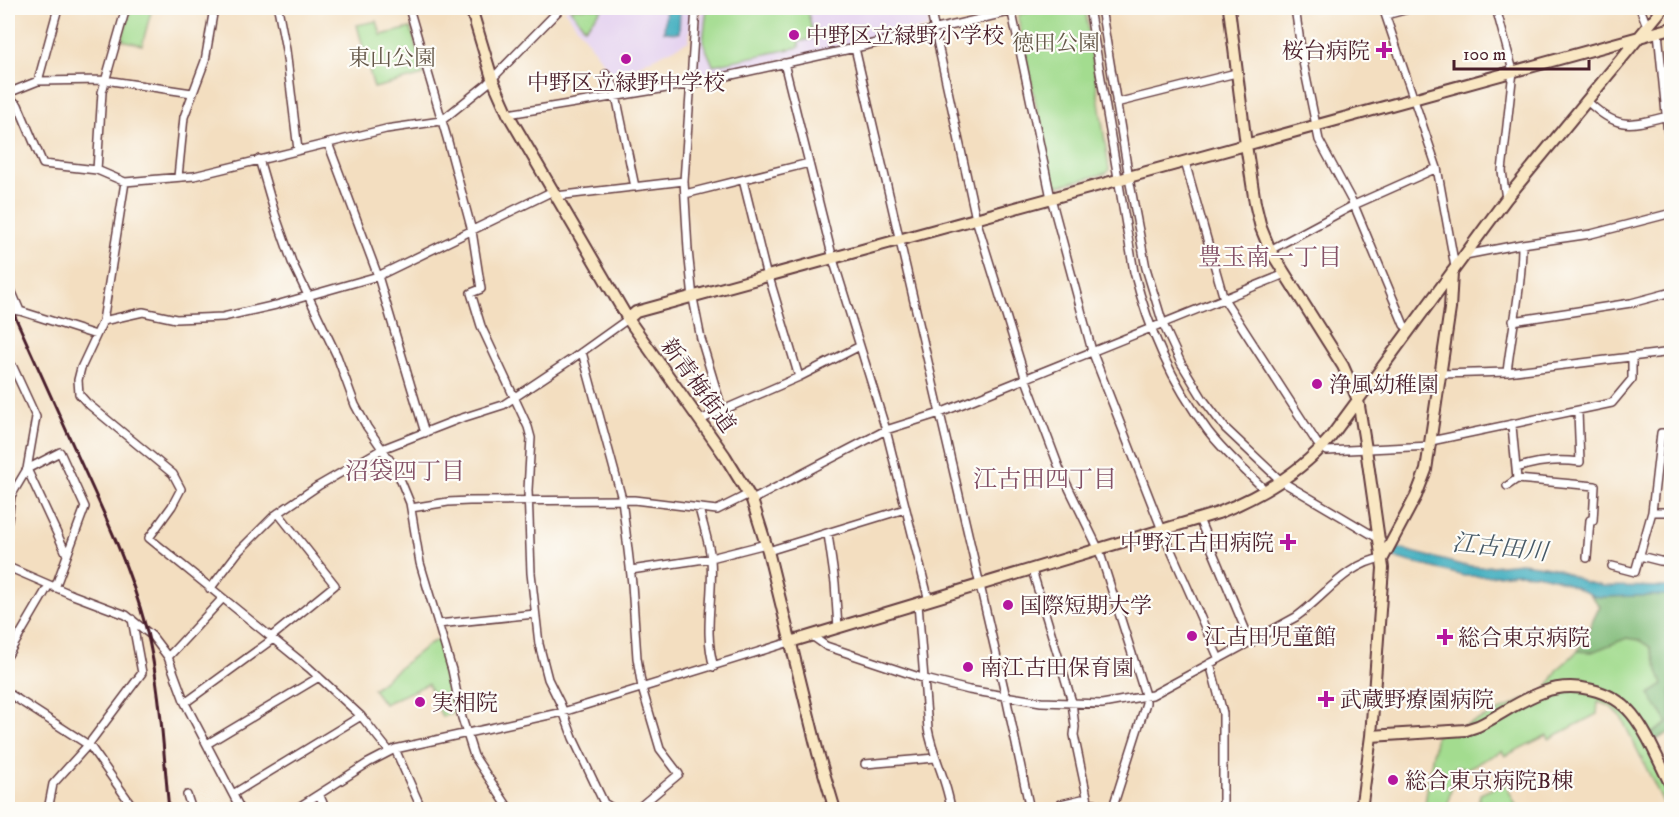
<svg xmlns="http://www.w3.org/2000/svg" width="1679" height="817" font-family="'IM FELL DW Pica','Noto Serif JP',serif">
<rect width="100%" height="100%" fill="#fdfcf7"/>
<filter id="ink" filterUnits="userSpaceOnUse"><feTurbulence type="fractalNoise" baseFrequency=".0167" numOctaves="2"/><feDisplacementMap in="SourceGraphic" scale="12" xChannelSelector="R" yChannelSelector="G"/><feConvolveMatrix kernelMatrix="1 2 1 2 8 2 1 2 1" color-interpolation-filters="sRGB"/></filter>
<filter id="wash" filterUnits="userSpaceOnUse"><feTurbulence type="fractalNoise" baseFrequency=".008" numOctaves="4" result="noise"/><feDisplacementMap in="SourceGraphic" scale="24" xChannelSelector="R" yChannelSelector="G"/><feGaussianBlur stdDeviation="1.35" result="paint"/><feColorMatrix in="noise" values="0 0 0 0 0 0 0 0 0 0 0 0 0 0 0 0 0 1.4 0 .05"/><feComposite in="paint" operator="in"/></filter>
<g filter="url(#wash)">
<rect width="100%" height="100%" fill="#f3dec0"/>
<!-- built -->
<path fill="#e5d3f0" d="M567,8H692L689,41L614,77L565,10Z
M701,8H926L929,27L696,79Z"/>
<!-- green -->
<path fill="#a3dc8f" stroke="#767e5d" stroke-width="1.5" d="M131,8H152L142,45L122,40Z
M572,8H603L585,28L570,9Z
M707,8H807L814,38L799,42L800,47L713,65L703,42Z
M1048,8H1085L1109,169L1107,173L1057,186L1052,183L1018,17L1020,14Z
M377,21L381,35L411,28L424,75L374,88L357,25Z
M1590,594L1594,596L1671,595V732L1649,743L1671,787V805L1666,808L1621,717L1610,706L1598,702L1597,714L1549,739L1547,735L1505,756L1502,751L1466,769L1455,767L1447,809L1424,810L1436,733L1451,732L1545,691L1558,669L1578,651L1600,606Z
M439,639L446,662L455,712L442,717L428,684L384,704L373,689L429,644Z
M1505,783L1518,809H1503L1501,805L1491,809H1477L1480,794Z"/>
<!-- forest -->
<path fill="#82bc7a" stroke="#666e52" stroke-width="1.5" d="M1590,594L1601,597L1671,595V732L1649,743L1646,737L1668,723L1649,694L1663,685L1650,647L1639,640L1627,638L1592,652L1578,651L1600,606Z"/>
<!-- water -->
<path fill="#43afc0" stroke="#466776" stroke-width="1.5" d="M666,8H680L679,33L664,32Z
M1397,548L1462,565L1481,567L1521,563L1537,565L1555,568L1585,582L1603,586L1671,587V595L1601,597L1594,596L1557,579L1536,574L1517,573L1488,576H1464L1392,557Z"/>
</g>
<g filter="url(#ink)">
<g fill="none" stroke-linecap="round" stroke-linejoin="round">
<defs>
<path id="street" d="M278,8L286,50L298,150
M409,8L447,138L472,231L481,289L471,293L481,326L528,427L531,438L528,490L531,573L539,644L548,679L560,703L573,738L604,803L615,810
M696,8L684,181L688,250L693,298L701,339L723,412
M930,8L976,219L1025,377L1060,470L1099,550L1146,698V703L1112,810
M1011,8L1051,198L1092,351L1162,530L1219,659
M1089,8L1134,272C1149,331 1171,381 1208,431C1225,453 1247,472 1266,491
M1101,8L1129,178L1146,268L1163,324L1181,363L1203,399L1225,428L1281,481L1381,540
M1295,8L1303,62L1319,140L1354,205L1404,325L1409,329
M1383,8L1437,168L1455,267
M1496,8L1513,71L1502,171L1506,199
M1640,8L1647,26
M1386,15L1412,8
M1658,32L1672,175
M855,48L1006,697L1030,810
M784,63L833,259L886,430L929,601
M606,74L614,86L635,187
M38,81L58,8
M8,93L38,81L105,80L192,93
M8,97L18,105L43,164L97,170L125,182L194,176L386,129L441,121L487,84L561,8
M1586,100C1619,132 1630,125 1672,115
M1116,103L1236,73
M508,114L691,84L855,48L1027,8
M328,143L378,276L425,433
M259,159L275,214L292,262L337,356L355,405L367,427L396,469L410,503L420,563L452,670L462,718L474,756L510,810
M1185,162L1224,299L1317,443L1327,451L1431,446
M97,170L102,92L126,8
M178,177L184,117L205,61L214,8
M743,180L767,277
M125,182L103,321L81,368L78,380L79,394L87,403L173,474L181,489L172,506L149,538L309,668L361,716L389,751
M685,194L809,163
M556,196L684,181
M1270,250L1354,205L1437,168
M1465,255L1522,244L1591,234L1672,213
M769,277L799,377
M8,283L20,311
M8,310L20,311L96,335
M103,321L143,312L176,319L223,317L276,305L378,276L553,191
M1513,321L1631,303L1672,292
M582,352L622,499L632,584L637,658L642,688L660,749L679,774L636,810
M8,365L13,367L36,417L27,469L67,555
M1507,372C1512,329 1522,287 1522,244
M1441,374L1507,372L1672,352
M700,420L799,377L860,346
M1431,441L1612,403L1632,379V357
M1517,468C1537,461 1558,459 1580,462L1578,412
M1517,479L1595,486L1593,521L1590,520L1587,558
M1507,486L1517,479L1512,426
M752,500L886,430L940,413L1285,274
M411,508L448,502L469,501L634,500L717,510L749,494
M699,508C703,525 709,542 711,559C714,595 703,631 714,667
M1652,512H1672
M1199,519L1251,643
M8,520L11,496L27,469L60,452L85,507L55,588
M828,534L835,583L838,628
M768,551L905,509
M1640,556L1660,561L1672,562
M1612,566L1635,572L1652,512L1661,433H1672
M8,567L73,595L126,615L152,636L168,657L185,703L241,810
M631,570L711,558L766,544
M1032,570L1072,702L1075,727L1074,735L1088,801
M210,589L239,551L274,516L318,486L382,449L459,419L503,405L572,359L628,319
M918,604L928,729C933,757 948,782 951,810
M438,624L535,614
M812,636L826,646L925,679L969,690L1041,702L1102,704L1152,695L1296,617C1324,597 1347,563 1383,558
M271,637L335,585L278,513
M8,655L49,585
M168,657L222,599
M1210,663L1223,713V810
M8,693L90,746L135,810
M185,703L273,639
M207,744L319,677
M395,749L422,810
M865,764L935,758
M233,794L361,716
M319,794L326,810
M187,795L192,810
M8,809L9,810
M48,810L53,784L88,745L142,673L132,619
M294,810L368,763L395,749L563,712L790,642
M819,810L833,804
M1062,810L1061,804L1082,799L1112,809"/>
<path id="secondary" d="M471,8L492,78L508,114L628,319L725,456L752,500L768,551L818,753L835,810
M1229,8L1246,145L1255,203L1261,228L1270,250L1343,366L1358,400L1366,449L1383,568L1371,736L1361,810
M628,319L636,312L1672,28
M1383,558L1416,496L1426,470L1450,309L1452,272
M790,642L1218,513C1261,496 1300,473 1330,438L1506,199L1663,8
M1371,736L1466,730L1478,726C1499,716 1520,700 1543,692C1573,681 1611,689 1632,714C1649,735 1659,763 1672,787
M1663,810L1672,805"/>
</defs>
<!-- street casing -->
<use href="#street" stroke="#633c41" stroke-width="10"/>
<!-- secondary casing -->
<use href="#secondary" stroke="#633c41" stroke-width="14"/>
<!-- street -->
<use href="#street" stroke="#fff" stroke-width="7"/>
<!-- secondary -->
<use href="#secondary" stroke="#f9e7c3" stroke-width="10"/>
<!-- rail -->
<path stroke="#4a1f2b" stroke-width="3" d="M8,301C32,355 57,409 81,463C106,517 131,571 146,628C161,687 163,750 169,810"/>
</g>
</g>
<!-- markers -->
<g fill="#b5179e" stroke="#fdfcf7" stroke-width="2">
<circle cx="794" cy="35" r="6"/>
<path d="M1381 41h6v6h6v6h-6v6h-6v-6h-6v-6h6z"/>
<circle cx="626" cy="59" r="6"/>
<circle cx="1317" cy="384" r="6"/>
<path d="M1285 533h6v6h6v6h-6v6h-6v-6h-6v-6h6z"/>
<circle cx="1008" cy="605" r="6"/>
<circle cx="1192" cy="636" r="6"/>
<path d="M1442 628h6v6h6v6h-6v6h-6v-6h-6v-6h6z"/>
<circle cx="968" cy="667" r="6"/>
<path d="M1323 690h6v6h6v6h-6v6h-6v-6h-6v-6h6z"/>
<circle cx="420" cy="702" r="6"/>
<circle cx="1393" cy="780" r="6"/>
</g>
<g text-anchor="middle" stroke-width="4.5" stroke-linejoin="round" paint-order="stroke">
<!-- poi labels -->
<g font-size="22" fill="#4a1f2b" stroke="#fdfcf7" text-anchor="start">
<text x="806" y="43">中野区立緑野小学校</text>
<text x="1370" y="58" text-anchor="end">桜台病院</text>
<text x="626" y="90" text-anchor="middle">中野区立緑野中学校</text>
<text x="1329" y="392">浄風幼稚園</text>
<text x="1274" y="550" text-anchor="end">中野江古田病院</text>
<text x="1020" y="613">国際短期大学</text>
<text x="1204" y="644">江古田児童館</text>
<text x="1458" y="645">総合東京病院</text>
<text x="980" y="675">南江古田保育園</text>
<text x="1340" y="707">武蔵野療園病院</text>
<text x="432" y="710">実相院</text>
<text x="1405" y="788">総合東京病院B棟</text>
</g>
<!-- park labels -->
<g font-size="22" fill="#655849" stroke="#fdfcf7">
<text x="1056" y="50">徳田公園</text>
<text x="392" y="65">東山公園</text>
</g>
<!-- street labels -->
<g font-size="22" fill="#4a1f2b" stroke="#fdfcf7">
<text transform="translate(699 385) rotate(54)" y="8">新青梅街道</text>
</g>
<!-- neighbourhood labels -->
<g font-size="24" fill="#835066" stroke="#fdfcf7">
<text x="1270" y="265">豊玉南一丁目</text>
<text x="405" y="479">沼袋四丁目</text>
<text x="1045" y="487">江古田四丁目</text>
</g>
<!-- water labels -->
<g font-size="24" font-style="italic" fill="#475967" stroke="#fdfcf7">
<text transform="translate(1500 547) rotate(6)" y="8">江古田川</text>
</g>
</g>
<!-- margin -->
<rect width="1679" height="817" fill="none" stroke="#fdfcf7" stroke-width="30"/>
<!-- scale -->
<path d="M1454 60v9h135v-9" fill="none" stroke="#4a1f2b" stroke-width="3"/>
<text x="1463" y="60" font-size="18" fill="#4a1f2b" stroke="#fdfcf7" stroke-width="4.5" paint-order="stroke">100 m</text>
</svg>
